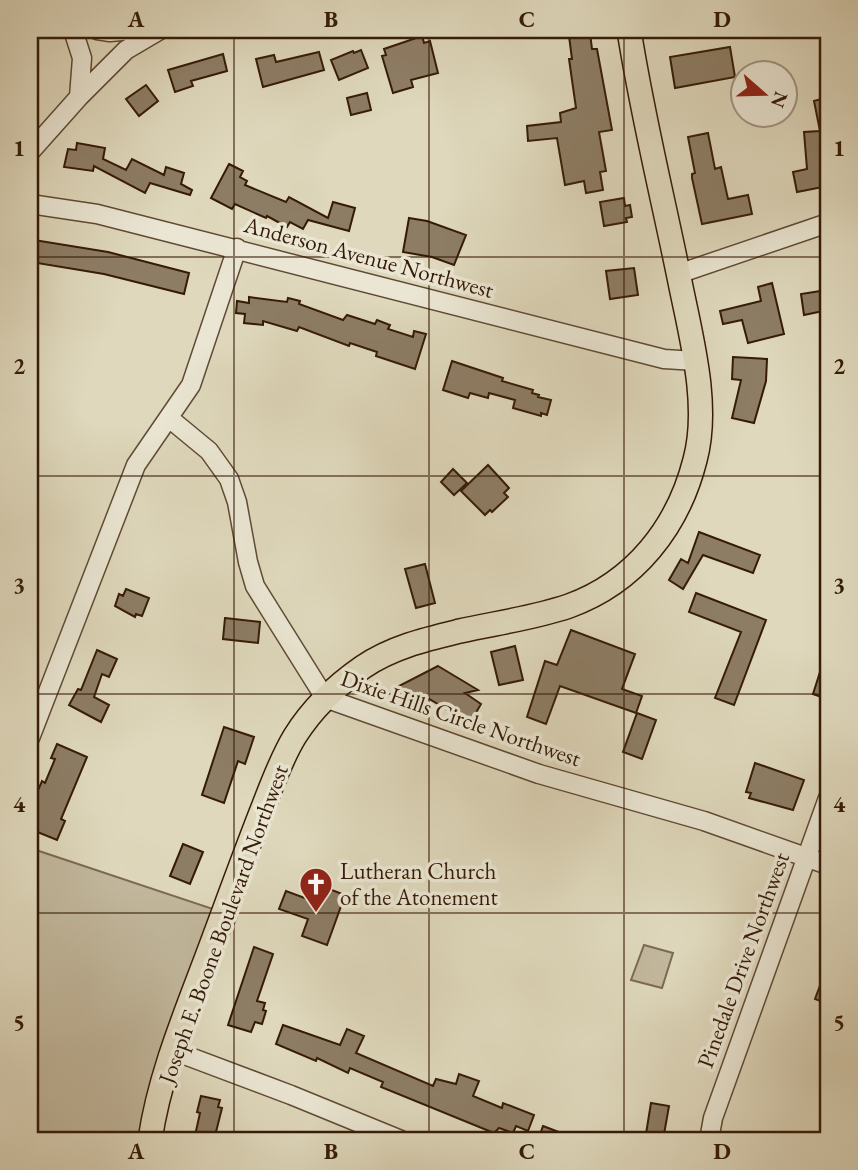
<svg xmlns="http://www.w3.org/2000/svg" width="858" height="1170" font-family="'EB Garamond',serif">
<rect width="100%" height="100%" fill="#dfd8bc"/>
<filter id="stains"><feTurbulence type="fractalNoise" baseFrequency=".00286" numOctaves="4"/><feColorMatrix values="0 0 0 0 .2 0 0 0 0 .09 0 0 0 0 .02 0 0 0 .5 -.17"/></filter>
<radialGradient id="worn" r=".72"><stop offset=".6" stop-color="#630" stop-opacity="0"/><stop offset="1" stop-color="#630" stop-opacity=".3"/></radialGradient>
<!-- green -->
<path fill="#c2b89d" stroke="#7c6a52" stroke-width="2" d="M30,848L237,917L154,1099L141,1140H30Z
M644,945L673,953L662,988L631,980Z"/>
<!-- building -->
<path fill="#8d7d65" stroke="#351b07" stroke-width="2" d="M590,33L592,49H597L612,130L599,132L606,171L600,172L603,190L586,193L584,181L565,185L557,138L528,141L527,126L561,122L560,113L576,108L569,59H572L569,36Z
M422,36L424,43L430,41L438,73L411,80L413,87L393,93L382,56L386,55L384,49Z
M730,47L735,77L675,88L670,57Z
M361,50L368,68L339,80L331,60L353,51L354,53Z
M319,52L324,70L263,87L256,59L274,55L276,62Z
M223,54L227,71L191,81L193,86L175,92L168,70Z
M146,85L158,101L139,116L126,99Z
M367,93L371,110L351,115L347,98Z
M828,97V186L797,192L793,172L807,169L804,132L820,131L814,101Z
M708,133L715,169L721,167L728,199L748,195L752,214L702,224L692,178V174L695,173L688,137Z
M77,143L105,148L103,159L126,170L132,159L164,175L166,167L184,173L181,184L192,190L190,195L150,183L145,193L94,166L93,171L64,167L68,149L76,150Z
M229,164L243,171L240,177L247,181L245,185L286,202L289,197L328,218L333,202L355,208L349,231L308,220L303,229L290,222L287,227L267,216L266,218L235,204L232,209L211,198Z
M624,198L625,206L630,205L632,217L626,218L627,222L604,226L600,202Z
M409,218L427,221L466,235L454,265L432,257L403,252Z
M34,240L108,252L189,273L184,294L104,274L31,262Z
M634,268L638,295L610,299L606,271Z
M772,283L784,334L748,343L742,320L723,324L720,311L761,301L758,287Z
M827,290L828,310L804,315L801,294Z
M249,297L287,302L288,298L300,301L299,304L343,320L347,315L375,324L377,320L390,325L388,329L413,337L414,331L426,334L415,369L376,356L377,352L350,343L349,346L299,327L297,331L263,321V325L244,323L245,314L236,313L237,301L249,303Z
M733,357L767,359L766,381L754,423L732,418L741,380L732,379Z
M452,361L503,378L502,381L533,390L532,393L539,395L538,397L551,400L547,415L541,413V416L513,408L515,400L489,393L488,398L470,393L468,398L443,390Z
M488,465L509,488L504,493L508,497L492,512L490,510L485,515L461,491Z
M453,469L467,483L454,495L441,482Z
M699,532L760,555L753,573L703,555L683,589L669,580L681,559L688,563Z
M425,564L435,603L416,608L405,569Z
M126,589L149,598L142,616L136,614L135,617L115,606L119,594L123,596Z
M696,593L766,620L734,705L715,698L741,632L689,612Z
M225,618L260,622L258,643L223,639Z
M571,630L635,654L622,689L642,696L636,713L560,686L546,724L527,717L545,661L557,665Z
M515,646L523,680L499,685L491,652Z
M97,650L117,659L109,677L102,674L94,697L109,705L101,722L69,705L78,689L81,690Z
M826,653H828V699L813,694Z
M438,666L478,690L465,693L481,704L470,723L424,696L397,687Z
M637,713L656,720L642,759L623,752Z
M224,727L254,737L245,764L238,761L224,803L202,795Z
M57,744L87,757L61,819L65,821L57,840L30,829V816L38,796L36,795L42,781L45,783L55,759L51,758Z
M755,763L804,780L793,810L749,798L751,793L746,792Z
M183,844L203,852L190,884L170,876Z
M316,884L345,895L327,945L302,936L308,919L279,909L286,891L310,900Z
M254,947L273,954L257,1001L265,1003L263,1010L266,1011L262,1024L255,1022L251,1032L228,1025Z
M827,967H828V1004L815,999Z
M283,1025L340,1045L347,1029L364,1036L356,1053L433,1086L436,1079L456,1084L459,1074L479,1081L473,1096L502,1108L503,1103L534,1115L528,1131L516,1126L513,1133L499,1128L494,1133L381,1087L383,1082L350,1068L348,1073L317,1058L316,1061L276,1044Z
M201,1096L220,1100L218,1107L222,1108L214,1140H194L200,1113L197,1112Z
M651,1103L669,1106L663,1140H645Z
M543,1126L577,1139L576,1140H538Z"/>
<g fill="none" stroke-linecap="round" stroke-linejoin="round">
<defs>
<path id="minor" d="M73,30L82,58L79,97
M97,30L110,32L133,30
M30,152L79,97L126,50L160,30
M30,204L97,214L664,359L696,361
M678,274L828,223
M169,418L209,451L229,479L237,502L248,562L255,586L325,698L539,774L704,821L828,865
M30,738L136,465L191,385L237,248
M174,1051L291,1095L401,1140
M709,1140L713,1118L828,798"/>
<path id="major" d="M150,1140C160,1070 191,1001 215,935C231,892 247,848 264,805C273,782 282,757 295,736C312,709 337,685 363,667C392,647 427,639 460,631C496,623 534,618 569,606C635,582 678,527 695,460C710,405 691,337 680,282C663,198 642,114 629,30"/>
</defs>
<!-- minor casing -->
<use href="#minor" stroke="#604a34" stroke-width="21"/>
<!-- major casing -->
<use href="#major" stroke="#351b07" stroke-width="26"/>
<!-- minor -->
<use href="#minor" stroke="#eae6d3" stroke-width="18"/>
<!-- major -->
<use href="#major" stroke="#dfd8bc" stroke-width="23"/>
</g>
<!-- grid -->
<path fill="none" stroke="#351b07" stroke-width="2" stroke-opacity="0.55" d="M234,30V1140M429,30V1140M624,30V1140M30,257H828M30,476H828M30,694H828M30,913H828"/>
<!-- icons -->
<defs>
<symbol id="church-pin" viewBox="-11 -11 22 30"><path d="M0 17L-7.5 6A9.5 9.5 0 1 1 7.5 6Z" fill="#8f2418" stroke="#eae6d3"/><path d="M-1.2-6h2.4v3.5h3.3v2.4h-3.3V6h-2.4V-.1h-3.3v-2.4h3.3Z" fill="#fff"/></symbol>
</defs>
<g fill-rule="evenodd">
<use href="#church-pin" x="297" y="865" width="38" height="52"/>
</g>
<g text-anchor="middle" stroke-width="7" stroke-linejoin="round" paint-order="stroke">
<!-- street labels -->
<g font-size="23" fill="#351b07" stroke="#eae6d3">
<text transform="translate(369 257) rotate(15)" y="8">Anderson Avenue Northwest</text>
<text transform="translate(461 718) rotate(19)" y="8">Dixie Hills Circle Northwest</text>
<text transform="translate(223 924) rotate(-70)" y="8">Joseph E. Boone Boulevard Northwest</text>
<text transform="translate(743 960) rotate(-70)" y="8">Pinedale Drive Northwest</text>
</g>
<!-- poi labels -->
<g font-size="23" fill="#351b07" stroke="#eae6d3" text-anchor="start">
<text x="340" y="879">Lutheran Church<tspan x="340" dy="26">of the Atonement</tspan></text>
</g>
</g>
<!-- margin -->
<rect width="858" height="1170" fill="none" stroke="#dfd8bc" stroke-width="77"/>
<!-- north arrow -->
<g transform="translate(764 94) rotate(110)"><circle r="33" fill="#eae6d3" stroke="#a29581" stroke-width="2"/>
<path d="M0-5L12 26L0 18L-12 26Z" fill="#8f2418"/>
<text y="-10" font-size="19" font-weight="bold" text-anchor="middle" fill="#351b07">N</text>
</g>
<rect x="38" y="38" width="782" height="1094" fill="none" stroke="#351b07" stroke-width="2.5"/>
<g font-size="23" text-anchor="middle" font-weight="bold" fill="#351b07">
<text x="136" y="27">A</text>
<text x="331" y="27">B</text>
<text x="527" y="27">C</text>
<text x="722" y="27">D</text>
<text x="19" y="156">1</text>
<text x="839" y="156">1</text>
<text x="19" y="374">2</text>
<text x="839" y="374">2</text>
<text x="19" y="593">3</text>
<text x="839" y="593">3</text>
<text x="19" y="812">4</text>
<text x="839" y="812">4</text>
<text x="19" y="1030">5</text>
<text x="839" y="1030">5</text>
<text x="136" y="1159">A</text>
<text x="331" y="1159">B</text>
<text x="527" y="1159">C</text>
<text x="722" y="1159">D</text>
</g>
<rect width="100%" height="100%" filter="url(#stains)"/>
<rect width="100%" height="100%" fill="url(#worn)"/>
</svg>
